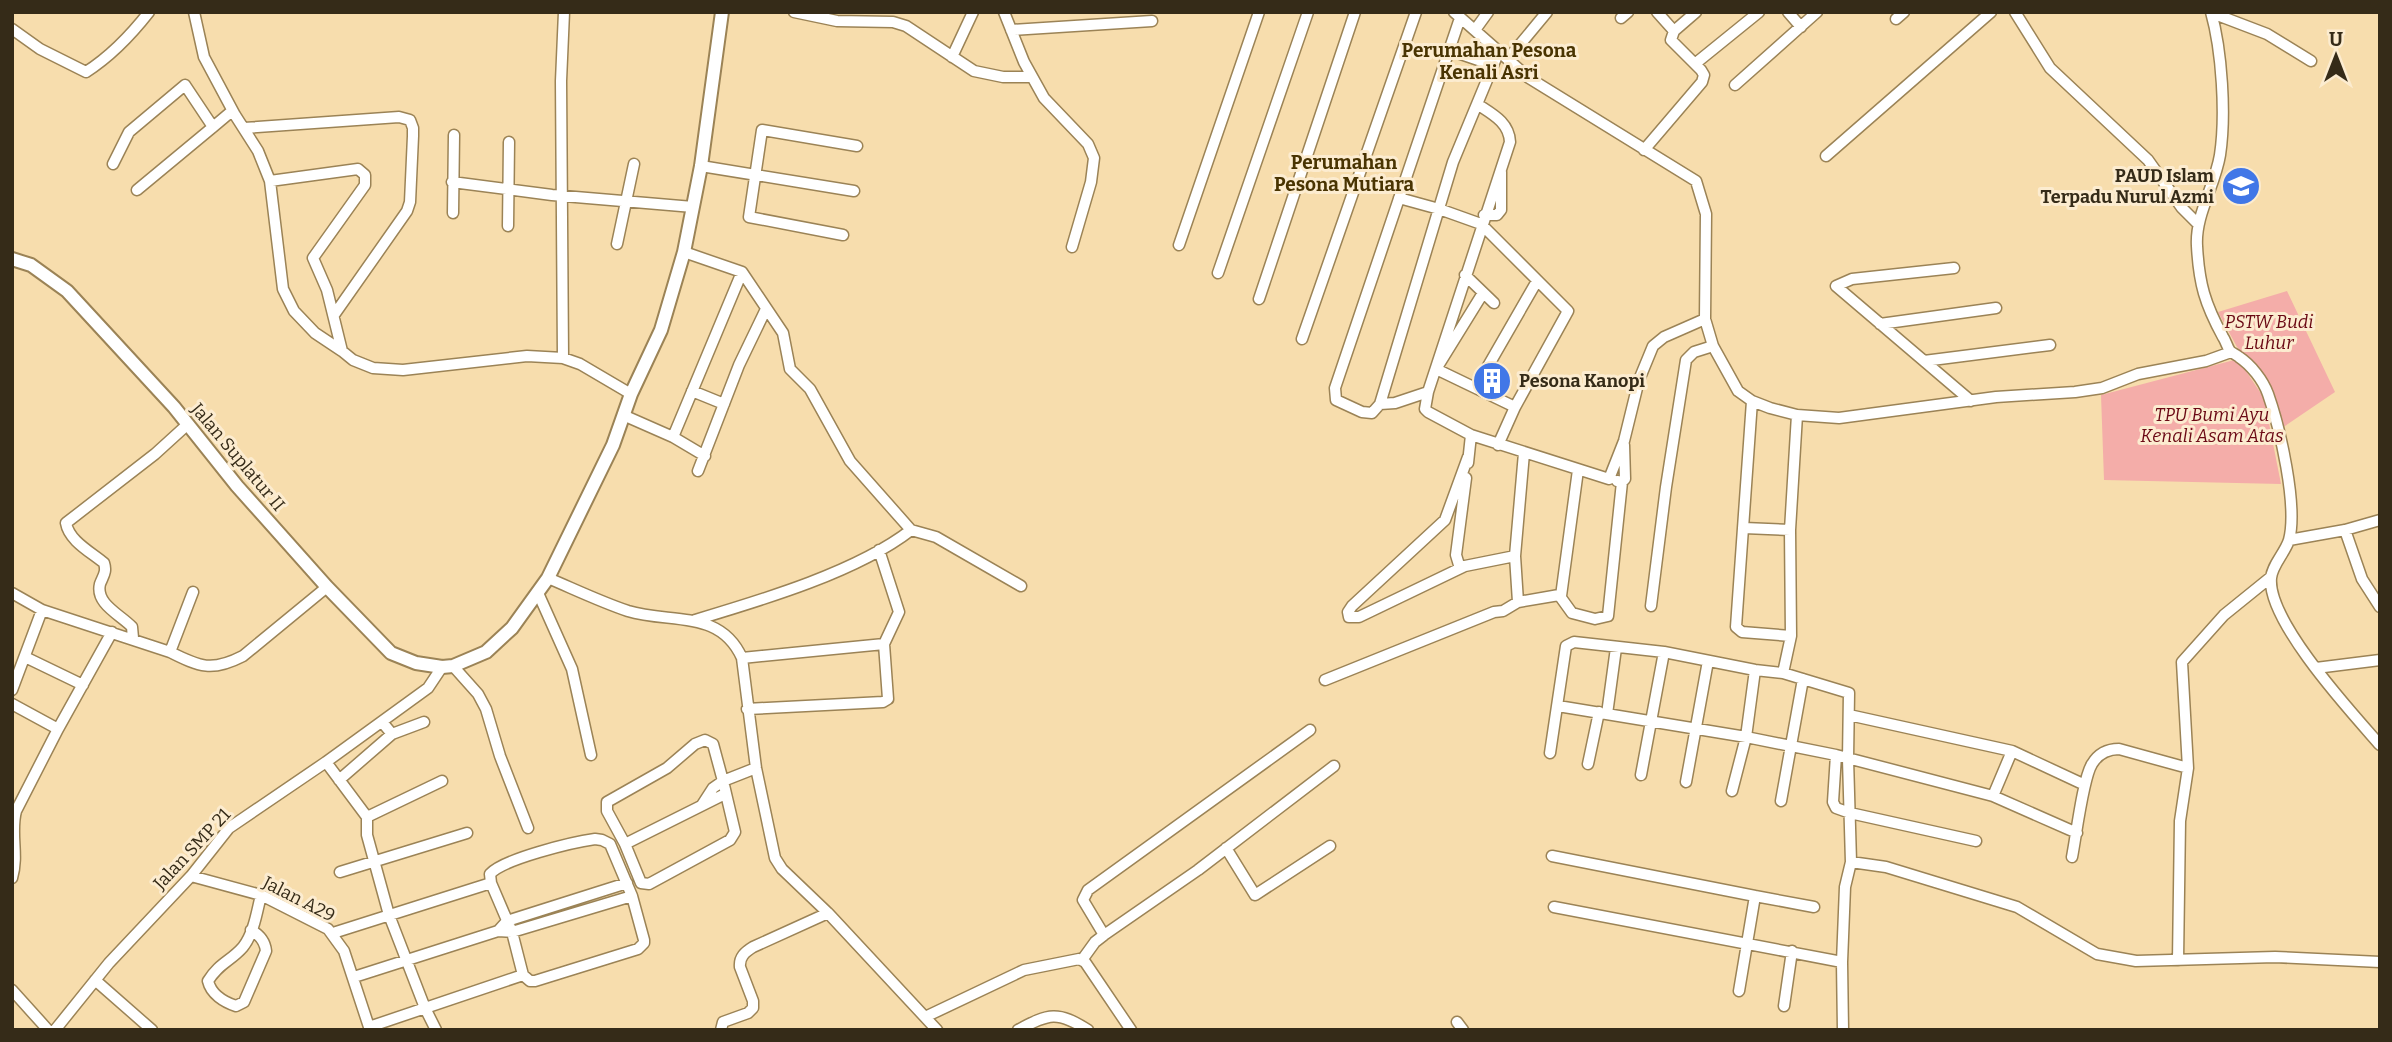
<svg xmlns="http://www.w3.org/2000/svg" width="2392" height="1042" font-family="Bitter,serif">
<rect width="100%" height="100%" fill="#f7ddad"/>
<!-- green -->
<path fill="#f4ada9" d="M2287,291L2335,392L2282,428L2268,380L2237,347L2218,312Z
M2238,359L2264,398L2281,484L2104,480L2101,395Z"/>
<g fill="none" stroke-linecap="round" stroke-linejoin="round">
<defs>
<path id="minor" d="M194,12L204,57L235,115L258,151L270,181L283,289L294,311L315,333L342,351
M794,12L837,21L893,22L906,26L974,71L1003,77H1032
M1004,12L1024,62L1044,98L1088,144L1094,158L1091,182L1072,247
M1454,12L1529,78L1696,181L1706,214L1705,319L1713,346L1738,391L1752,401L1770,408L1797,415L1839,418L1996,397L2075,392L2102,388L2138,374L2206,361L2231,352
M1657,12L1674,31
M1788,12L1801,27
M2015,12L2050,68L2148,160L2182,208L2198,224
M2211,12C2222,51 2226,115 2220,155C2215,186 2195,215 2197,246C2199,284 2205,304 2223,337C2226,341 2227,347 2230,351C2232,353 2237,355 2239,357C2251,365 2263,380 2268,394C2280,428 2298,506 2289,540C2285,553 2272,565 2271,578C2267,621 2352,713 2380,745
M2212,13L2267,34L2311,61
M1460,18L1335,388L1336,400L1362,412L1372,413L1380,404L1453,162L1499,51
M1621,18L1628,12
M1896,19L1904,12
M12,29L40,49L86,72C111,56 131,35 149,12
M1011,30L1152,21
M1475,30L1488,12
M1449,50L1493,65
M952,57L973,12
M1508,59L1547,12
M1696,63L1759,12
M1735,85L1817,12
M244,128L399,117L410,120L413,128V136L410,202L407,211L334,315
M1644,150L1702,82L1704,75L1701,70L1671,40L1674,31L1696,12
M1826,156L1991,12
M113,164L129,132L185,85L213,127L232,111
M701,166L854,191
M270,181L358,169L365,175V185L313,258L327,290L342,351L353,360L373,368L403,370L527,356L563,358L580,364L631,394
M452,182L552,195L693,207
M137,190L213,127
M1399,198L1439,209L1481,224L1568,311L1515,407L1498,445
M453,213L454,135
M1484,215H1497L1501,210V172
M508,226L509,142
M843,235L749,217L762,130L857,146
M617,244L634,164
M1179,245L1259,12
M684,252L742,272L783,333L790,369L810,389L850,461L911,530C857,572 762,600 695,620
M1954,268L1852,279L1836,286L1971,401
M1218,273L1308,12
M1465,275L1494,303
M1483,293L1436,369L1515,407
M1259,299L1355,12
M1880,324L1996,308
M1302,339L1416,12
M563,358L561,81L564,12
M1924,361L2050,345
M1476,387L1537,281
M692,391L724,404
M1428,392L1425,409L1428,412L1471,435L1609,479L1624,441L1639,380L1653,346L1664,337L1705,319
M1752,401L1736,627L1742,632L1791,636
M1380,404L1395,403L1428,392L1510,142C1509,122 1492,114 1477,104
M623,415L673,437L705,456
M673,437L742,272
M1468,463L1471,435
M698,471L739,365L766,309
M1466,478L1456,555L1459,565L1465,566L1515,556
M1617,481L1622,482L1625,479L1624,445
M1744,528L1790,530
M911,530L936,537L1021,586
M2345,530L2362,579L2380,607
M2289,540L2345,530L2380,520
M1465,566L1359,617H1349L1348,612L1352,606L1445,520L1468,457
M548,578C574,589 601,602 628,611C671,624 720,609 742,658L756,768L775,858L782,869L828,913L937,1030
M12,593L42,610L170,652L193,592
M538,593L572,669L591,755
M1561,596L1578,470
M1518,602L1559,595L1572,613L1595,619L1608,616L1622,482
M1651,606L1666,487L1686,360L1694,352L1713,346
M133,638L132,627C121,615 95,604 100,584C103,576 107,572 104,563C91,552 69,541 66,523L155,454L188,424
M170,652C200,667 212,672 243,656L327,587
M25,657L83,685
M742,658L884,644
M453,666L478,694L486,709L500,756L528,828
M2316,668L2380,660
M1783,673L1791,636L1790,530L1797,415
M1325,680L1494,612L1503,611L1518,602L1515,556L1524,453
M12,690L42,610
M12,704L58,729
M1558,706L1746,737L1836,755L1993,796L2077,833
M747,709L883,702L888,699L884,644L899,612L879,550
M1607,714L1616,648
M1849,715L2012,751L2085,785
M392,734L424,722
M1550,753L1566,646L1574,642L1664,652L1755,670L1783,673L1849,693L1848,759L1851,862L1845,887L1842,962L1843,1030
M1836,755L1833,802L1836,808L1850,813L1976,841
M326,762L367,817V835L389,915L425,1008L436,1030
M1588,764L1599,712
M1641,775L1664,652
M339,780L392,734L382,722
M1686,782L1708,661
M1732,791L1746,737L1755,670
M725,794L625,844L641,883L649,884L730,840L735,832L723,781L756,768
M1993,796L2012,751
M1781,801L1803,679
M367,817L442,781
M625,844L607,811V802L667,768L695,744L705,740L713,744L723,781L713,788L702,805
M1226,848L1255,895L1330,846
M1552,856L1755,896L1739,991
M2072,857C2076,837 2083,778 2092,764C2098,754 2108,749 2119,749L2188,768
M1851,862L1886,867L2017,907L2097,954L2136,961L2275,957L2380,962
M340,872L467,833
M191,876L261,895L328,929L344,951L370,1030
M12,878C19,855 10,833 16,811L58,729L112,632
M491,883L512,932L523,975
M1755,896L1814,907
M1554,907L1842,962
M251,930C260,935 265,941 266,951L244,1002L236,1006C224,1002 211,994 208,981C219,963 231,961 243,947C254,933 257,911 261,895
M498,931L507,921L627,883
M333,933L491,883L490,874C503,859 573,842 595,839L602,840L610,844L632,896L644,940V943L638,949L535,981H530L523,975L369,1027
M1104,935L1083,900L1088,890L1310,730
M1082,960L1095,942L1104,935L1198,870L1334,766
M2178,960L2180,821L2188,768L2182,662L2224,615L2271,577
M354,977L498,931L512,932L632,896
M95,980L152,1030
M12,990L48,1030
M1784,1006L1792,951
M925,1017L1024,970L1079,959L1085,962L1131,1030
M1457,1022L1463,1030
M55,1030L109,963L191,876L229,828L326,762L428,688L442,667
M721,1030L723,1022L748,1013L753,1008V1001L740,967C739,957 745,952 753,947L828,913
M1018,1030C1049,1013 1058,1011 1088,1030"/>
<path id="tertiary" d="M12,259L31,265L67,291L174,407L237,486L327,587L391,653L416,663L442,667L453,666L486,652L512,628L548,578L613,445L631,394L661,330L684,252L701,166L722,12"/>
</defs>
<!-- minor casing -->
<use href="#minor" stroke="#9b8356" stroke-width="13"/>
<!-- tertiary casing -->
<use href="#tertiary" stroke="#9b8356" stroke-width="16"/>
<!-- minor -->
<use href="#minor" stroke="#fff" stroke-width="10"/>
<!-- tertiary -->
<use href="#tertiary" stroke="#fff" stroke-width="12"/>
</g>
<!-- icons -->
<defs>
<symbol id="school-disc" viewBox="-11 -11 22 22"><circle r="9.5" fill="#4177e7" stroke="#fcecd0"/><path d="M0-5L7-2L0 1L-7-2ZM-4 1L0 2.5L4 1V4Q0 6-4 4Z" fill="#fff"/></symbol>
<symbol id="building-disc" viewBox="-11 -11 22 22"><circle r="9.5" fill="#4177e7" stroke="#fcecd0"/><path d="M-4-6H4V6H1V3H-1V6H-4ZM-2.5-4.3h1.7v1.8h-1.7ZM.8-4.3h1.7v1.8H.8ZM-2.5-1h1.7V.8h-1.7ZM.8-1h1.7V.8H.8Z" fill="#fff"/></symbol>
</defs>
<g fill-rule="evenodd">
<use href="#school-disc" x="2219" y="164" width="44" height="44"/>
<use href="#building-disc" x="1470" y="359" width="44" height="44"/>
</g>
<g text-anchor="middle" stroke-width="6" stroke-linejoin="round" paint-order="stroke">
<!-- poi labels -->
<g font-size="18" font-weight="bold" fill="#352b18" stroke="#fcecd0" text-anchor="end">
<text x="2214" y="182">PAUD Islam<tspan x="2214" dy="21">Terpadu Nurul Azmi</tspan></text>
<text x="1519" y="387" text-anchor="start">Pesona Kanopi</text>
</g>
<!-- park labels -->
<g font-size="18" font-style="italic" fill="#6a0814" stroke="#fcecd0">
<text x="2269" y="328">PSTW Budi<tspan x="2269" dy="21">Luhur</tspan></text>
<text x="2212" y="421">TPU Bumi Ayu<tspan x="2212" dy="21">Kenali Asam Atas</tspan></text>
</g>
<!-- street labels -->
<g font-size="18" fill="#352b18" stroke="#fcecd0">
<text transform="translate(238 457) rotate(50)" y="6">Jalan Suplatur II</text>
<text transform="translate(192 849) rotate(-47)" y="6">Jalan SMP 21</text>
<text transform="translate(299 899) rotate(27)" y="6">Jalan A29</text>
</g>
<!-- neighbourhood labels -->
<g font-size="19" font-weight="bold" fill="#493402" stroke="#fcecd0">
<text x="1489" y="57">Perumahan Pesona<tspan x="1489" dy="22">Kenali Asri</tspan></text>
<text x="1344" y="169">Perumahan<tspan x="1344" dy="22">Pesona Mutiara</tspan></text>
</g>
</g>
<!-- border -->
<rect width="2392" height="1042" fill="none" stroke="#352b18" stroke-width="28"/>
<!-- north arrow -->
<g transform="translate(2336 56)" stroke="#fcecd0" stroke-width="5" paint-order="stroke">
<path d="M0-5L12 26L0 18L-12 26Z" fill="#352b18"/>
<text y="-10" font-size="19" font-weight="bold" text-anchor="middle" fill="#352b18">U</text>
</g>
</svg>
